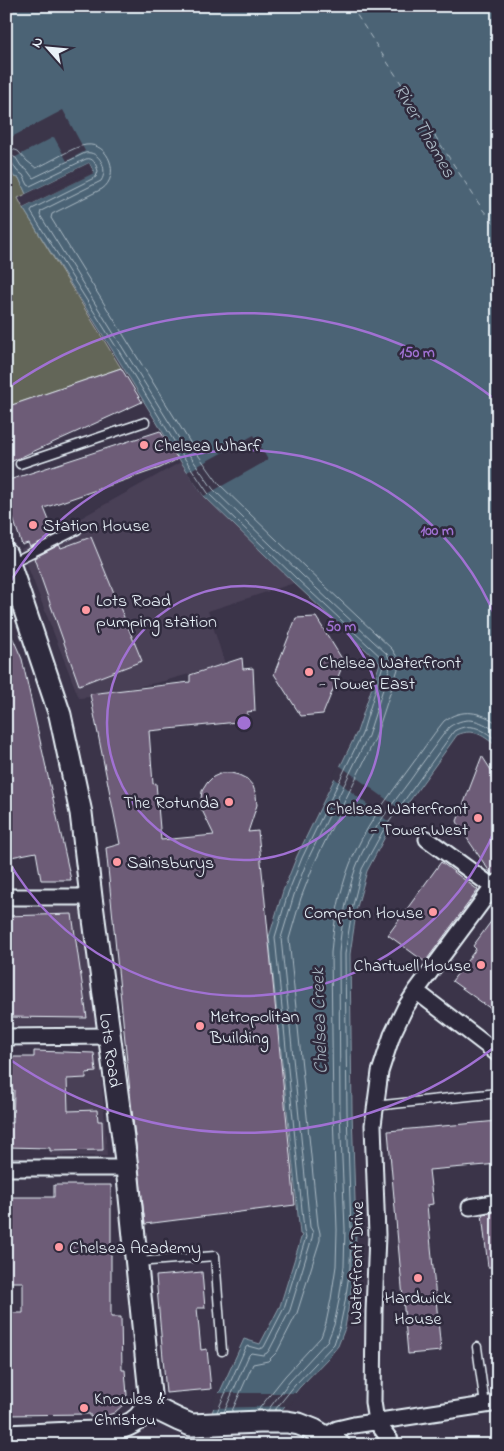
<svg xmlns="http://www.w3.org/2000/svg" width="504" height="1451" font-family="'Indie Flower',sans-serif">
<rect width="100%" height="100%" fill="#3b3449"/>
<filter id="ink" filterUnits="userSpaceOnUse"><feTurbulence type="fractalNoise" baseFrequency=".02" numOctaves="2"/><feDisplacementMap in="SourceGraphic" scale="10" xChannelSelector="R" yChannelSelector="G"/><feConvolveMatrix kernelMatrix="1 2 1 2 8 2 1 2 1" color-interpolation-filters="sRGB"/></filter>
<g filter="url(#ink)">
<!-- built -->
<path fill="#4a4057" d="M181,462L204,496L294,583L208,611L225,664L164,681L90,697L79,698L21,549L54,533Z
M81,906L98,1026H12L14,908Z
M34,1051L100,1053L107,1156H50L52,1102L32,1101Z"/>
<!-- green -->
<path fill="#646658" stroke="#a6aca8" d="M6,162L14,177L19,178L26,194L18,198L23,208L121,368L6,407Z"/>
<!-- water -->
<path fill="#4c6475" stroke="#8a9ca9" d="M6,6H498V747C484,737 475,727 457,735L388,831L367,871L357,907L350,954L352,1112L356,1229L355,1267L345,1328L338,1346L329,1357L299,1388L263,1434L257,1445H195L202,1440L218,1396L244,1339L260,1344L280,1306L302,1235L300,1234L269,937L283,891L297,856L357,732L380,663L294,583L204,496L181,462L116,356L23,208L94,172L89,163L26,194L19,178L14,177L6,162Z"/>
<!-- pier -->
<path fill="#3b3449" d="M63,110L85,151L67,161L54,137L6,162V140Z
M89,163L94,173L23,208L22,206L91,171L88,166L27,196L24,195Z
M254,435L268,460L204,496L187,472Z
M339,765L404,812L394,826L333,777Z
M216,1393H299L288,1406L211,1408Z
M284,1411L260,1444L249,1440L196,1441L199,1438L208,1416Z"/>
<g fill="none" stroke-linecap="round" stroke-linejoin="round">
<!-- shore -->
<path stroke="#aab9c4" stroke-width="1" d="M6,147L18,151L27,161L36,168C49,163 74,146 86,145C109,142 121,176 102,189L52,214L51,218L196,452L219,484L307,569L392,649L397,657L398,669L375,739L314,864L301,898L289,939L318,1225L320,1233V1240L297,1313L277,1352L268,1361L253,1364L232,1411
M6,155L12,156L16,158L21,166L27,170L33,178L85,153C99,150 109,169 101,181L41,211L40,215L190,456L213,489L302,575L387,654L390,660V667L368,736L307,861L294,895L281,938L310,1227L313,1232L312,1238L290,1310L270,1349L267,1353L263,1355L251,1353L249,1355L224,1412
M6,161L12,163L17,171L23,175L28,185L30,186L86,159C94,157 96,165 98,171L96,177L32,209L31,212L120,353L185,459L208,493L297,579L383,659L384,662L362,734L302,858L288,893L275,937L304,1230L306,1237L284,1308L264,1347L259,1349L248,1346L246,1347L217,1412
M258,1410L285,1376L321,1337L326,1323L331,1299L336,1266L337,1230L333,1113L331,953C333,927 340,889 350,864C363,830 386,800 408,770C420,754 431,737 444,721C461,708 481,711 498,724
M268,1410L290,1381L328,1340L334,1325L339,1300L344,1266L345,1229L340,1112L339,953C341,926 347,893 356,867C368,835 391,806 411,779C423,762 436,744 449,727C468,714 482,721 498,733
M275,1410L295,1385L334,1344L340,1326L345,1302L350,1267L351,1229L347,1112L345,954L353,905L362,869L384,829L454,731C472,721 483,730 498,741"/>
<!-- ferry -->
<path stroke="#aab9c4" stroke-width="1" stroke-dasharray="6 5" stroke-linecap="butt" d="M351,6L483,210L498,228"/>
</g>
<!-- building -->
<path fill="#6d5c77" stroke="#e8f1f8" d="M121,368L142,402L6,464V407Z
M160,431L178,459L160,468L44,508L55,535L30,547L28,543L22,545L6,497V481Z
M91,537L142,661L79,685L34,558L59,545L61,548Z
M316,617L344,662L323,714L301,716L274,674L296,618Z
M6,623L22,659L71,880H41L36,852L6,858Z
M242,658L243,669L253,668L255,711L247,712V721L149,731L153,784L156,783L161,840L214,835L201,808V799L202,791L207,783L213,777L222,773H231L239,775L247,779L253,786L256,795L257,805L248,832L258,831L295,1205L145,1224L131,1102L106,848L120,844L90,694L190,682V675Z
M482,756L498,781V873L492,875L460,828L457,821Z
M441,862L478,890L425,962L388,935Z
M498,912V1014L452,981L476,949L473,946Z
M72,914L87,1018L6,1017V916Z
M34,1051L94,1053L96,1072L86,1073V1078L67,1079L68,1111L97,1110L98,1121H102L103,1150L50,1151V1148L6,1147V1123H13L14,1090H6V1057H34Z
M498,1121V1164L429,1170L433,1204L427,1205L441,1351L408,1354L388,1131Z
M54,1185H111V1317H121L122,1370H125L127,1395L123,1405L114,1413L108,1415L90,1417V1414L6,1415V1313H23V1282H6V1197H54Z
M498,1212V1267H488L482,1214Z
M202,1272L205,1308H197L201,1350L207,1349L211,1389L166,1393L156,1276Z"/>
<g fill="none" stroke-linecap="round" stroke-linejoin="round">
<defs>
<path id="lane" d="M20,464L145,422
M11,561L21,558L77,530
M374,1106L498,1093
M137,1262L215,1256L222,1351
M477,1347L485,1405"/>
<path id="street" d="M427,839L493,887
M6,897H91
M416,991L493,887L498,882
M6,1037L109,1036
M6,1168H127
M470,1207L498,1202
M326,1436L337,1429L354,1425L498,1403
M391,1445L390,1440L376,1421L373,1402L374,1312L377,1235L373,1125L380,1072L392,1035L405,1008L416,991L498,1054"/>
<path id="secondary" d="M6,554L60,715L81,813L91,897L127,1168L150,1394C148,1405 143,1417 132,1423C115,1433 91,1432 72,1433C50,1434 28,1435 6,1436
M148,1405L179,1420L191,1425L260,1422H287L299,1424L314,1430L339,1445"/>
</defs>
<!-- lane casing -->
<use href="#lane" stroke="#e8f1f8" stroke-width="11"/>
<!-- street casing -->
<use href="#street" stroke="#e8f1f8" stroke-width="19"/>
<!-- secondary casing -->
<use href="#secondary" stroke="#e8f1f8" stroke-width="25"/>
<!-- lane -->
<use href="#lane" stroke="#2f2a3d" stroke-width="8"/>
<!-- street -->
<use href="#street" stroke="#2f2a3d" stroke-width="15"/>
<!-- secondary -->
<use href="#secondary" stroke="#2f2a3d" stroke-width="21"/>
</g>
</g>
<!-- distance rings -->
<g fill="none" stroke="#a171d3" stroke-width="2.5">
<circle cx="244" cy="723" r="137"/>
<path d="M497 825A273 273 0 0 1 6 857M6 589A273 273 0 0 1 497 621"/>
<path d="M496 1046A410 410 0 0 1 9 1059M9 387A410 410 0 0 1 496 400"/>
</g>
<!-- markers -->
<g fill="#ff9aa2" stroke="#2f2a3d" stroke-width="2">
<circle cx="144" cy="445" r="5"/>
<circle cx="33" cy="525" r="5"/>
<circle cx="86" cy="610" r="5"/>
<circle cx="309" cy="672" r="5"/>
<circle cx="229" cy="802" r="5"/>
<circle cx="478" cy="818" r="5"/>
<circle cx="117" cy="862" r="5"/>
<circle cx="433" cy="912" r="5"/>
<circle cx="481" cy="965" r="5"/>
<circle cx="200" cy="1026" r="5"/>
<circle cx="59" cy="1247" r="5"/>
<circle cx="418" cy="1278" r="5"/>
<circle cx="84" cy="1408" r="5"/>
</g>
<g text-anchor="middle" stroke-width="5" stroke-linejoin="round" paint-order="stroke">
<!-- poi labels -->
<g font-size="18" fill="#e8f1f8" stroke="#2f2a3d" text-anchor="start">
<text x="154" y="451">Chelsea Wharf</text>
<text x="43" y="531">Station House</text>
<text x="96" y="606">Lots Road<tspan x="96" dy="21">pumping station</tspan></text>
<text x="319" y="668">Chelsea Waterfront<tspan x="319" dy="21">- Tower East</tspan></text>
<text x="219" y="808" text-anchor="end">The Rotunda</text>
<text x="468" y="814" text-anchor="end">Chelsea Waterfront<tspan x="468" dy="21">- Tower West</tspan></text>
<text x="127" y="868">Sainsburys</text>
<text x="423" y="918" text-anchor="end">Compton House</text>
<text x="471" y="971" text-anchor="end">Chartwell House</text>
<text x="210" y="1022">Metropolitan<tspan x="210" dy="21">Building</tspan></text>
<text x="69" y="1253">Chelsea Academy</text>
<text x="418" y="1303" text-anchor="middle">Hardwick<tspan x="418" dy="21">House</tspan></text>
<text x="94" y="1404">Knowles &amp;<tspan x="94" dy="21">Christou</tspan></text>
</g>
<!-- street labels -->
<g font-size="18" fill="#e8f1f8" stroke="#2f2a3d">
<text transform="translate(111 1050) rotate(82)" y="6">Lots Road</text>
<text transform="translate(356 1263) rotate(-89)" y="6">Waterfront Drive</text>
</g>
<!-- water labels -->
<g font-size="19" font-style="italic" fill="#aab9c4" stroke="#2f2a3d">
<text transform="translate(426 130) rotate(60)" y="7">River Thames</text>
<text transform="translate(318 1021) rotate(-92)" y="7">Chelsea Creek</text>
</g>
</g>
<circle cx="244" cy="723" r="8" fill="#a171d3" stroke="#2f2a3d" stroke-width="2.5"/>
<g font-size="15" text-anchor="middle" font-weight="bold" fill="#a171d3" stroke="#2f2a3d" stroke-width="5" stroke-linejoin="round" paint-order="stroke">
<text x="417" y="357">150 m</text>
<text x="437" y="535">100 m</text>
<text x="341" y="631">50 m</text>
</g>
<!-- margin -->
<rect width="504" height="1451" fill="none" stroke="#2f2a3d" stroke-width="25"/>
<rect x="12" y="12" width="479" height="1426" fill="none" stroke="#e8f1f8" stroke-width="2" filter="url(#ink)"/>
<!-- north arrow -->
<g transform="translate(48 48) rotate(297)" stroke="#2f2a3d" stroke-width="4" paint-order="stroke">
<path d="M0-4L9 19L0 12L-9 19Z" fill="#e8f1f8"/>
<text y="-8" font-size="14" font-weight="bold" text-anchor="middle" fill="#e8f1f8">N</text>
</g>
</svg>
